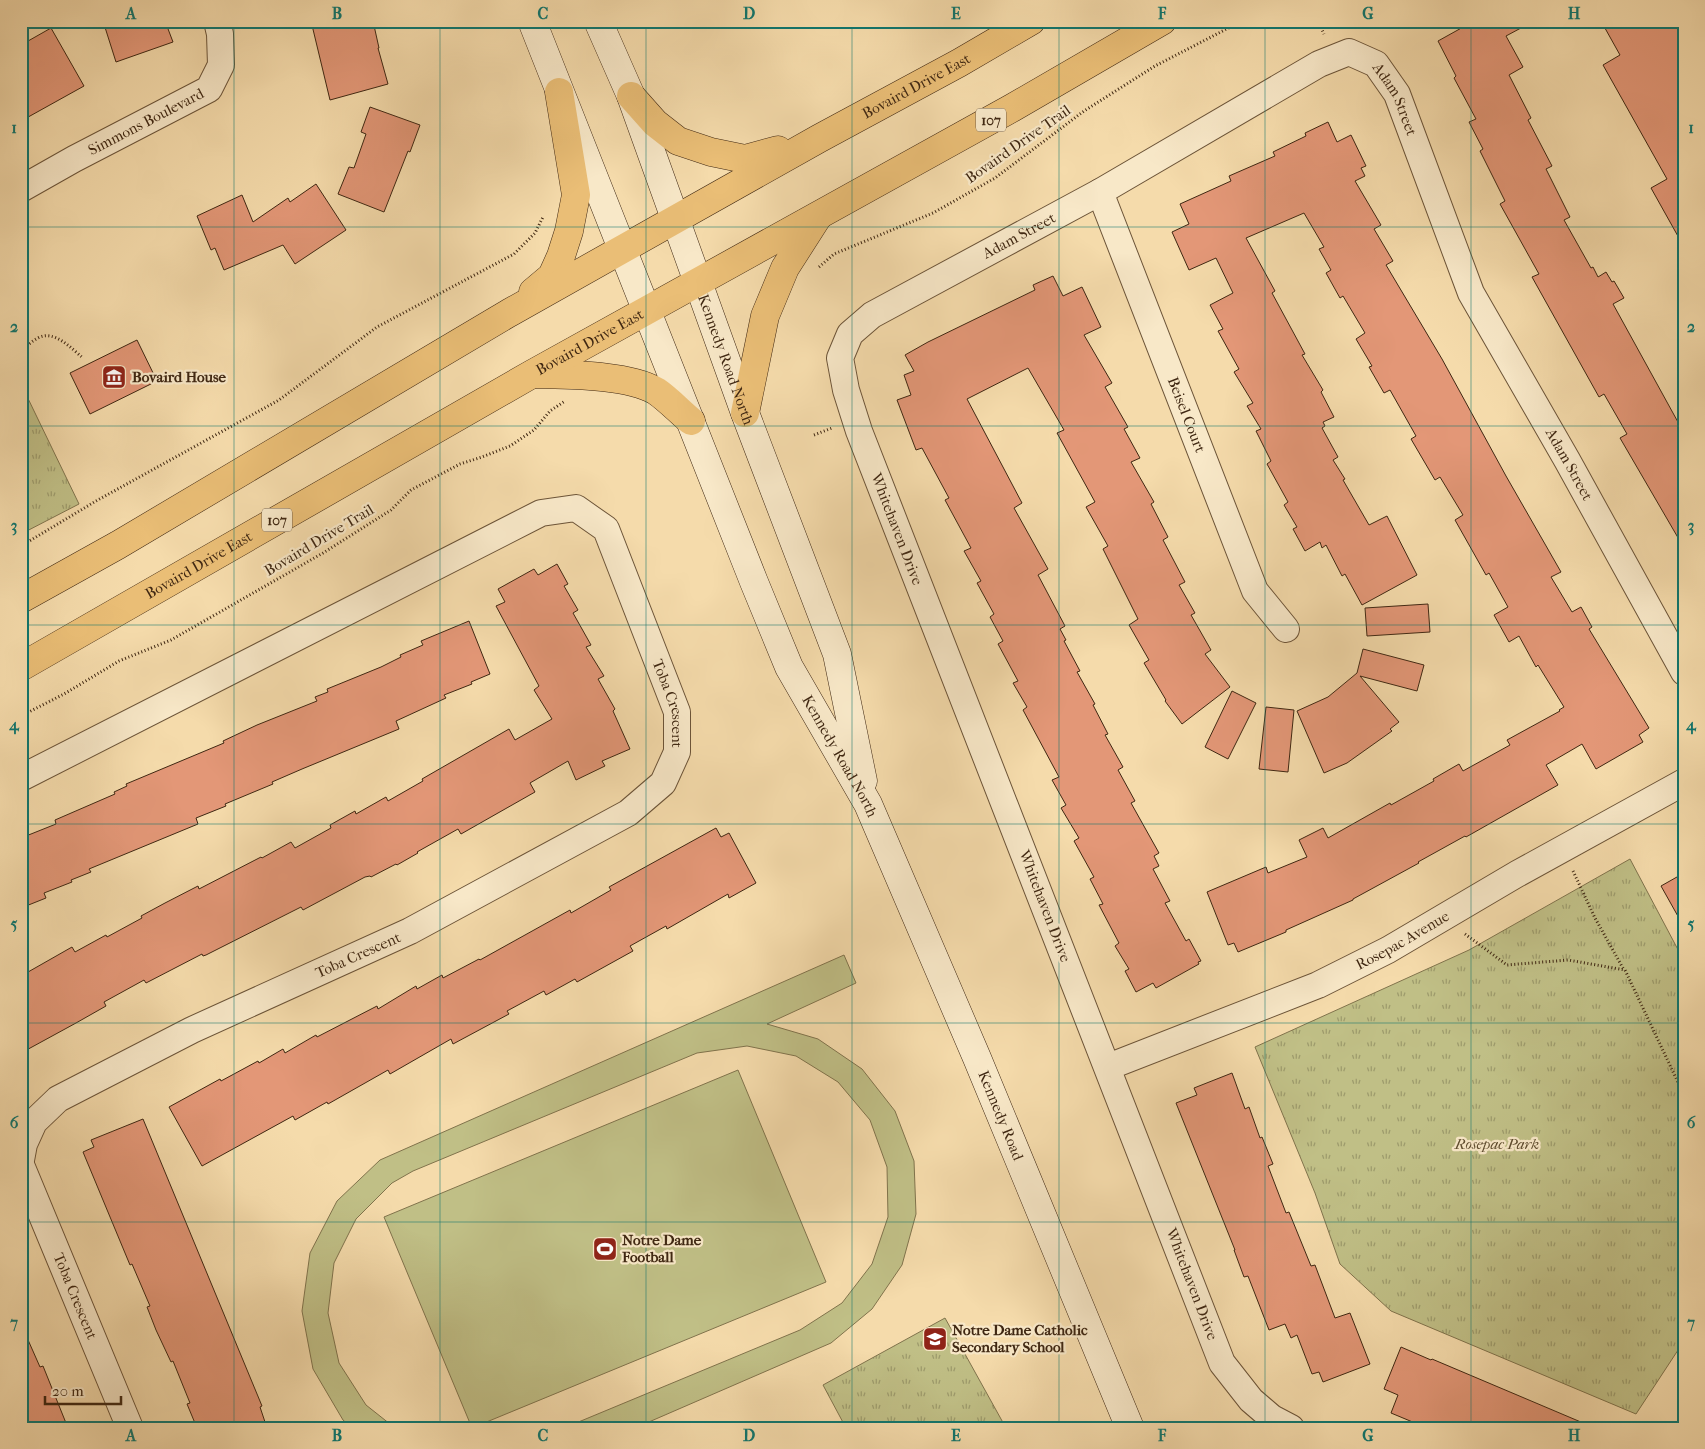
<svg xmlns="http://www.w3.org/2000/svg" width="1705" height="1449" font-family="'IM FELL French Canon',serif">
<defs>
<pattern id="park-tufts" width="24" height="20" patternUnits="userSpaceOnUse" patternTransform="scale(1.25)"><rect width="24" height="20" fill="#c0bf86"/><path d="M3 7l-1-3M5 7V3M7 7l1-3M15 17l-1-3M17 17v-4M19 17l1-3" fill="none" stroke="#9d9b6c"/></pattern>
</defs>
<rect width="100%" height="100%" fill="#f5dbab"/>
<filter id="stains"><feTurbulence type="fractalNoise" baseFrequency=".004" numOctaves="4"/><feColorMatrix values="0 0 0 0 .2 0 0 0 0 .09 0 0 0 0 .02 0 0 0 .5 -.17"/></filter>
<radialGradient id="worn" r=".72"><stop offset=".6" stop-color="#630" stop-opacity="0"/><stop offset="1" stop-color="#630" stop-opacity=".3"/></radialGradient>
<!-- grass -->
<path fill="#c0bf86" stroke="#80734c" d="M844,955L856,983L767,1024L818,1039L862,1069L895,1111L914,1161L916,1214L902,1265L872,1309L831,1343L635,1428H564L800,1330L842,1303L872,1264L888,1217L887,1167L870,1120L838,1082L796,1056L747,1046L697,1053L413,1171L392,1183L356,1219L334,1263L328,1313L339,1363L366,1405L395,1428H352L343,1420L313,1369L302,1311L310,1253L337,1201L380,1160Z
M738,1070L826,1282L472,1428L384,1217Z"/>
<!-- park -->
<path fill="url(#park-tufts)" stroke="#80734c" d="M21,384L79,504L21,534Z
M1630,859L1684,961V1341L1636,1414L1391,1311L1340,1264L1315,1193L1255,1047L1469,950Z
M945,1318L1006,1428H846L823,1385Z"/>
<!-- building -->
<path fill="#e39777" stroke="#3f2712" d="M103,21H165L173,42L116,62Z
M311,21H373L379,48H378L388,84L330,100Z
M1474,21H1534L1506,36L1523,67L1509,75L1531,118L1528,120L1552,166L1546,169L1570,217L1564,220L1591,268L1593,267L1598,277L1606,272L1612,282L1614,281L1624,298L1613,304L1684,433V548L1620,438L1627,434L1604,394L1599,397L1532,277L1539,274L1500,204L1505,201L1480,151L1483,149L1469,122L1476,119L1454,78L1456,76L1438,41Z
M1601,21H1684V247L1651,188L1667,179L1603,65L1620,55Z
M51,28L84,86L21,121V45Z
M370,107L420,125L410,152L408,151L384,212L338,194L349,167L354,168L366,134L361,132Z
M1328,122L1337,142L1351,135L1366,166L1361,168L1365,176L1355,181L1381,225L1374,229L1393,261L1386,265L1442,359L1506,476L1561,572L1551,577L1572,612L1581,607L1592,627L1589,629L1649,728L1639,735L1643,742L1596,769L1582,744L1546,765L1558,785L1466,837L1465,836L1418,862L1419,863L1353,899V900L1286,930V932L1238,952L1234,943L1228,945L1207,892L1266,867L1268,873L1307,857L1299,840L1323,828L1328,838L1390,803L1391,805L1434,781L1433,779L1459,764L1463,771L1510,745L1507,740L1560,711L1559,710L1564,707L1538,665L1536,667L1519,636L1509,642L1494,615L1508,607L1489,573L1486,575L1455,520L1463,515L1440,477L1435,480L1411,439L1416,436L1390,390L1384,393L1369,367L1372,366L1356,339L1365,333L1343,296L1340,298L1326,273L1331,270L1319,249L1324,247L1304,213L1246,238L1275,291L1272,293L1305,354L1302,355L1323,390L1321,392L1334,417L1323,422L1325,426L1322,428L1338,457L1333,460L1345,479L1343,480L1369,525L1387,516L1417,575L1362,605L1345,574L1342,576L1326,545L1322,548L1320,542L1305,551L1293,529L1297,527L1284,505L1288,502L1267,464L1271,461L1256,431L1261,429L1247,406L1253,403L1234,372L1239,369L1218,331L1223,329L1210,305L1233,293L1216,258L1189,270L1172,232L1189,224L1180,204L1231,181L1229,176L1275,156L1273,152L1306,136L1305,133Z
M316,184L346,230L295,264L283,245L224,270L215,248L211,250L197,216L242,195L253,222L288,198L290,202Z
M1053,276L1063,296L1082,287L1101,327L1084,335L1112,383L1105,387L1128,427L1124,429L1140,458L1131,462L1154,502L1151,504L1168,537L1163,540L1185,582L1179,585L1195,613L1191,615L1211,650L1205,654L1230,687L1182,724L1165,701L1166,700L1144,663L1149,660L1129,625L1138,619L1103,549L1108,546L1086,507L1095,502L1057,433L1064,430L1028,368L967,399L1022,503L1014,508L1048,569L1038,575L1065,626L1060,629L1066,640L1064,641L1080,671L1077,672L1095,704L1093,705L1108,734L1105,735L1123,767L1118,770L1135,801L1131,803L1159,853L1154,856L1159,866L1153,869L1170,901L1165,903L1186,941L1189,939L1201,961L1198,962L1199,964L1156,988L1153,983L1136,992L1125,971L1129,969L1115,946L1119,943L1099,905L1103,904L1090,879L1094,877L1074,841L1079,838L1061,808L1066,805L1052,780L1059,777L1023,710L1027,707L1013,683L1018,681L998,644L1003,641L990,617L994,614L977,583L981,581L964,551L971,548L945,500L949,498L922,448L916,450L897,400L911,395L904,375L914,371L905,355L928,342L1035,290L1033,285Z
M137,340L157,381L90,414L70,373Z
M557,564L568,584L564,586L578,610L573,613L591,645L586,647L604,676L598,679L615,709L613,711L630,749L602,761L605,766L576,780L568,761L530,783L535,792L461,834L458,829L417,852L418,853L397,865L396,864L371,877L370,876L365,877L303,910L301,907L206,955L203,956L202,954L146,983L144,980L104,1002L106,1006L76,1023L21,1053V976L72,947L75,952L106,935L107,937L142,918L141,916L165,903L198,886L199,889L261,857L262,858L291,842L295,848L331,828L330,825L355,811L356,814L386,797L388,801L423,781L422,779L509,729L515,740L552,719L534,690L539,686L496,606L505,602L498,589L534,569L538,575Z
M1428,604L1430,632L1367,636L1365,608Z
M469,621L490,674L471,682L472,684L444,695L446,698L396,721L399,729L302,769L272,782L273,784L225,804L226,806L196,818L198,824L89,869L91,872L71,880L72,882L44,893L46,898L21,908V838L56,824L55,820L115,794L114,792L127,786L126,784L224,743L223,741L257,725L317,701L315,697L328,692L327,689L381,667L401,657L400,655L423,645L421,641Z
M1363,649L1424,665L1417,691L1360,676L1399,722L1390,729L1392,731L1347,763L1324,773L1297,711L1328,697L1357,673Z
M1232,691L1256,703L1228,759L1205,747Z
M1266,707L1294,710L1288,772L1259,769Z
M716,828L721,837L729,833L756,883L729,898L728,894L667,929L666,926L630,946L633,951L577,982L575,979L546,995L544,991L507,1011L509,1014L453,1044L451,1039L390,1074L388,1070L328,1104L327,1102L295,1120L293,1116L202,1166L169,1107L220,1079L221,1081L258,1061L259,1063L283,1049L285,1053L316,1035L317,1037L377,1006L378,1009L416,986L417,989L442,975L443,978L479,959L480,960L570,910L571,913L611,890L609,887Z
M1684,873V927L1661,886Z
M1232,1073L1245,1109L1249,1107L1260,1138L1262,1137L1273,1164L1268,1166L1286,1213L1289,1212L1311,1266L1315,1265L1335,1318L1350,1313L1370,1364L1323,1382L1319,1372L1312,1374L1297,1335L1291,1338L1285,1324L1269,1330L1248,1276L1244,1277L1234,1250H1235L1176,1103L1197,1095L1194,1088Z
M143,1119L262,1406L260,1407L267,1428H197L187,1404L190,1403L173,1361L171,1362L156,1330L147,1307L150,1306L132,1264L130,1265L83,1152L94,1147L91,1140Z
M21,1324L40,1367L43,1366L68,1428H21Z
M1401,1347L1431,1360L1432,1359L1595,1428H1427L1391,1413L1398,1395L1384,1389Z"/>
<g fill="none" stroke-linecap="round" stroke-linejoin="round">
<defs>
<g id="minor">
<path id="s1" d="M21,189L74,159L209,89L221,65L220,34L217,21"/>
<path id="s2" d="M1100,192L1255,591L1286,629"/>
<path id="s3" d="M21,778L541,513L576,508L606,529L677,712V752L663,783L628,813L410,931L192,1030L58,1099L34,1122L24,1144L21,1160"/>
<path id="s4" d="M1108,1067L1318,985L1388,950L1517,874L1684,782"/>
<path id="s5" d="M21,1165L130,1428"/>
<path id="s6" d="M1291,1428L1272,1418L1251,1400L1222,1363L859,431L846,390L840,358L850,334L872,315L1100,192L1319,64L1349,52L1376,64L1397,94L1471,293L1567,460L1684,672"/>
</g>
<g id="secondary">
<path id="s7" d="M532,21L754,582L789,667L868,804L977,1058L1130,1428"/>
<path id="s8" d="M598,21L631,96L745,413L837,654L863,781"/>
</g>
<g id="primary">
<path d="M631,96L655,123L678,141L711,152L745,159L778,150"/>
<path d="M533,292L552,276L561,256L569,231L576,195L559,92"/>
<path d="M533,374C567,375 627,374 656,391C668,399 680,412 691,421"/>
<path d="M745,413L765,316L785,268L817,218"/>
<path id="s9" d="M21,599L118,545L509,313L820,138L959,63L1031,21"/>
<path id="s10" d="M21,667L532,374L1012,108L1162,21"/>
</g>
</defs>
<!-- minor casing -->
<use href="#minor" stroke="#6c5438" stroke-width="28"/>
<!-- secondary casing -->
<use href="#secondary" stroke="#3f2712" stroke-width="29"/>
<!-- primary casing -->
<use href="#primary" stroke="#3f2712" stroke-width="29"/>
<!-- path -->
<path stroke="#3f2712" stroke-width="3" stroke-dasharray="1 2.5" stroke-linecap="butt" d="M1318,21L1324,34
M819,267L834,254L933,213L995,178L1084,111L1155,66L1242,21
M21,350C27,346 32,341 38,338C54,329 72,349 83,358
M814,435L832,428
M21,546L96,501L279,400L377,327L514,254L535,233L543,217
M21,716L64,694L119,661L171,640L323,553L391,510L411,490L460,464L482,457L510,446L534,430L550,411L565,401
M1573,871L1595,918L1624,970
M1465,934L1507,965L1568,960L1625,970L1684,1095"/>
<!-- minor -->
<use href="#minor" stroke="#f8e8c8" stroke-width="26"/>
<!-- secondary -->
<use href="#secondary" stroke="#f8e8c8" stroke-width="28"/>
<!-- primary -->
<use href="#primary" stroke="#eabe76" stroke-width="28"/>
</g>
<!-- grid -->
<path fill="none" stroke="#0f766e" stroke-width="1" stroke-opacity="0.55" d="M234,21V1428M440,21V1428M646,21V1428M852,21V1428M1059,21V1428M1265,21V1428M1471,21V1428M21,227H1684M21,426H1684M21,625H1684M21,824H1684M21,1023H1684M21,1222H1684"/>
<!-- icons -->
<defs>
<symbol id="museum-square" viewBox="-11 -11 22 22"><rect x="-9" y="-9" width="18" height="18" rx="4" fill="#8f2418" stroke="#f8e8c8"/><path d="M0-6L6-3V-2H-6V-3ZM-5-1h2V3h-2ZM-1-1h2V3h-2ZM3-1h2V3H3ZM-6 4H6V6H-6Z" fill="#fff"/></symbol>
<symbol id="stadium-square" viewBox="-11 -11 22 22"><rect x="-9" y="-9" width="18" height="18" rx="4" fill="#8f2418" stroke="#f8e8c8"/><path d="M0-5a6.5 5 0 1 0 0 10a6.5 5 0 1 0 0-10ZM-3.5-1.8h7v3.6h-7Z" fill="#fff"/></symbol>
<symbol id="school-square" viewBox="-11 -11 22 22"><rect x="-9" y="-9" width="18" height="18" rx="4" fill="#8f2418" stroke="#f8e8c8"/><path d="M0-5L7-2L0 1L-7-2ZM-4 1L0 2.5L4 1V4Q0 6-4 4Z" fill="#fff"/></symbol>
</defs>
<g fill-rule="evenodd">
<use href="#museum-square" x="100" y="363" width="28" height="28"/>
<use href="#stadium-square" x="591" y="1235" width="28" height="28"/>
<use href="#school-square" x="921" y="1325" width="28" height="28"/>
</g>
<g text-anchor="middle" stroke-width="4.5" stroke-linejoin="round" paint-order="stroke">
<!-- shield labels -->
<g fill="#f8e8c8" stroke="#766149" stroke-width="1">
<rect x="976" y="108.5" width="30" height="23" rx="4"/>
<rect x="262" y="508.5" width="30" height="23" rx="4"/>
</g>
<g font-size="14" font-weight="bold" fill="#3f2712">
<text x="991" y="125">107</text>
<text x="277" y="525">107</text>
</g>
<!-- street labels -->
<g font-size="15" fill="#3f2712" stroke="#f8e8c8">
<text dy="5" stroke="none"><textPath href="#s9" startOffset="1032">Bovaird Drive East</textPath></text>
<text dy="5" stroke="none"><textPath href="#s6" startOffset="1842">Adam Street</textPath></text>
<text dy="5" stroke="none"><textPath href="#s1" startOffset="142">Simmons Boulevard</textPath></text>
<text transform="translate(1018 144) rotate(-35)" y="5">Bovaird Drive Trail</text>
<text dy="5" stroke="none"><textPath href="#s6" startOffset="1394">Adam Street</textPath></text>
<text dy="5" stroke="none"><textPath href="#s10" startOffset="655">Bovaird Drive East</textPath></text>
<text dy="5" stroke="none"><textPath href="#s8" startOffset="362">Kennedy Road North</textPath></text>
<text dy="5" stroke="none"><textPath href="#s2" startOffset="239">Beisel Court</textPath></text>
<text dy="5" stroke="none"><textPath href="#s6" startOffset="2248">Adam Street</textPath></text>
<text transform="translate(897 529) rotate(69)" y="5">Whitehaven Drive</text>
<text transform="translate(319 540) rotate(-31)" y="5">Bovaird Drive Trail</text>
<text dy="5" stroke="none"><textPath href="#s10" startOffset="205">Bovaird Drive East</textPath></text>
<text dy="5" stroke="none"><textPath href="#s3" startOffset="842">Toba Crescent</textPath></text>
<text dy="5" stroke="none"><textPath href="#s7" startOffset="798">Kennedy Road North</textPath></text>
<text transform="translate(1045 906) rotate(69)" y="5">Whitehaven Drive</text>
<text dy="5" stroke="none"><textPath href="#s4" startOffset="321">Rosepac Avenue</textPath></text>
<text transform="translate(358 955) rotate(-24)" y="5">Toba Crescent</text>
<text dy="5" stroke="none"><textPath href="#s7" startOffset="1192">Kennedy Road</textPath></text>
<text transform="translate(1192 1284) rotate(69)" y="5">Whitehaven Drive</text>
<text dy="5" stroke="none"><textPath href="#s5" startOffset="142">Toba Crescent</textPath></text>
</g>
<!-- poi labels -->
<g font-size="15" font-weight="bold" fill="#3f2712" stroke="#f8e8c8" text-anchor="start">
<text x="132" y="382">Bovaird House</text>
<text x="622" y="1245">Notre Dame<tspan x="622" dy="17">Football</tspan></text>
<text x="952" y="1335">Notre Dame Catholic<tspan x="952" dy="17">Secondary School</tspan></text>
</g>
<!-- park labels -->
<g font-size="15" font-style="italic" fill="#5f4d2f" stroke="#f8e8c8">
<text x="1497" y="1149">Rosepac Park</text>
</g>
</g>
<!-- margin -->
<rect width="1705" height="1449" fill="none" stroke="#f5dbab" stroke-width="55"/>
<!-- scale -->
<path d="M45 1396v8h76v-8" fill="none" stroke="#3f2712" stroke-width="2.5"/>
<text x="52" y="1396" font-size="15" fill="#3f2712" stroke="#f8e8c8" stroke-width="4" paint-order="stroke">20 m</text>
<rect x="28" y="28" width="1650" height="1394" fill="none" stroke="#0f766e" stroke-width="2"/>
<g font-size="16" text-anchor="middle" font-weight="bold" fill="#0f766e">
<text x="131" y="19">A</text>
<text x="337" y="19">B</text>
<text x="543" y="19">C</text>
<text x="749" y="19">D</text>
<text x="956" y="19">E</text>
<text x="1162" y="19">F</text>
<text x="1368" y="19">G</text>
<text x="1574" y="19">H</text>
<text x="14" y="133">1</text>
<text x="1691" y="133">1</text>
<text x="14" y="332">2</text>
<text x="1691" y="332">2</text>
<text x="14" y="531">3</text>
<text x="1691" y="531">3</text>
<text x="14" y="730">4</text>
<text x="1691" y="730">4</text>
<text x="14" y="929">5</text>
<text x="1691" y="929">5</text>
<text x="14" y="1128">6</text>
<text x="1691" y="1128">6</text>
<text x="14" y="1328">7</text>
<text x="1691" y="1328">7</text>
<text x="131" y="1441">A</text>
<text x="337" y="1441">B</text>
<text x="543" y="1441">C</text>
<text x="749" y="1441">D</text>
<text x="956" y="1441">E</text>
<text x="1162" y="1441">F</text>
<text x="1368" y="1441">G</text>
<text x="1574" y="1441">H</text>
</g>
<rect width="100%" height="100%" filter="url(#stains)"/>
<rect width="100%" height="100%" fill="url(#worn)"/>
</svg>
